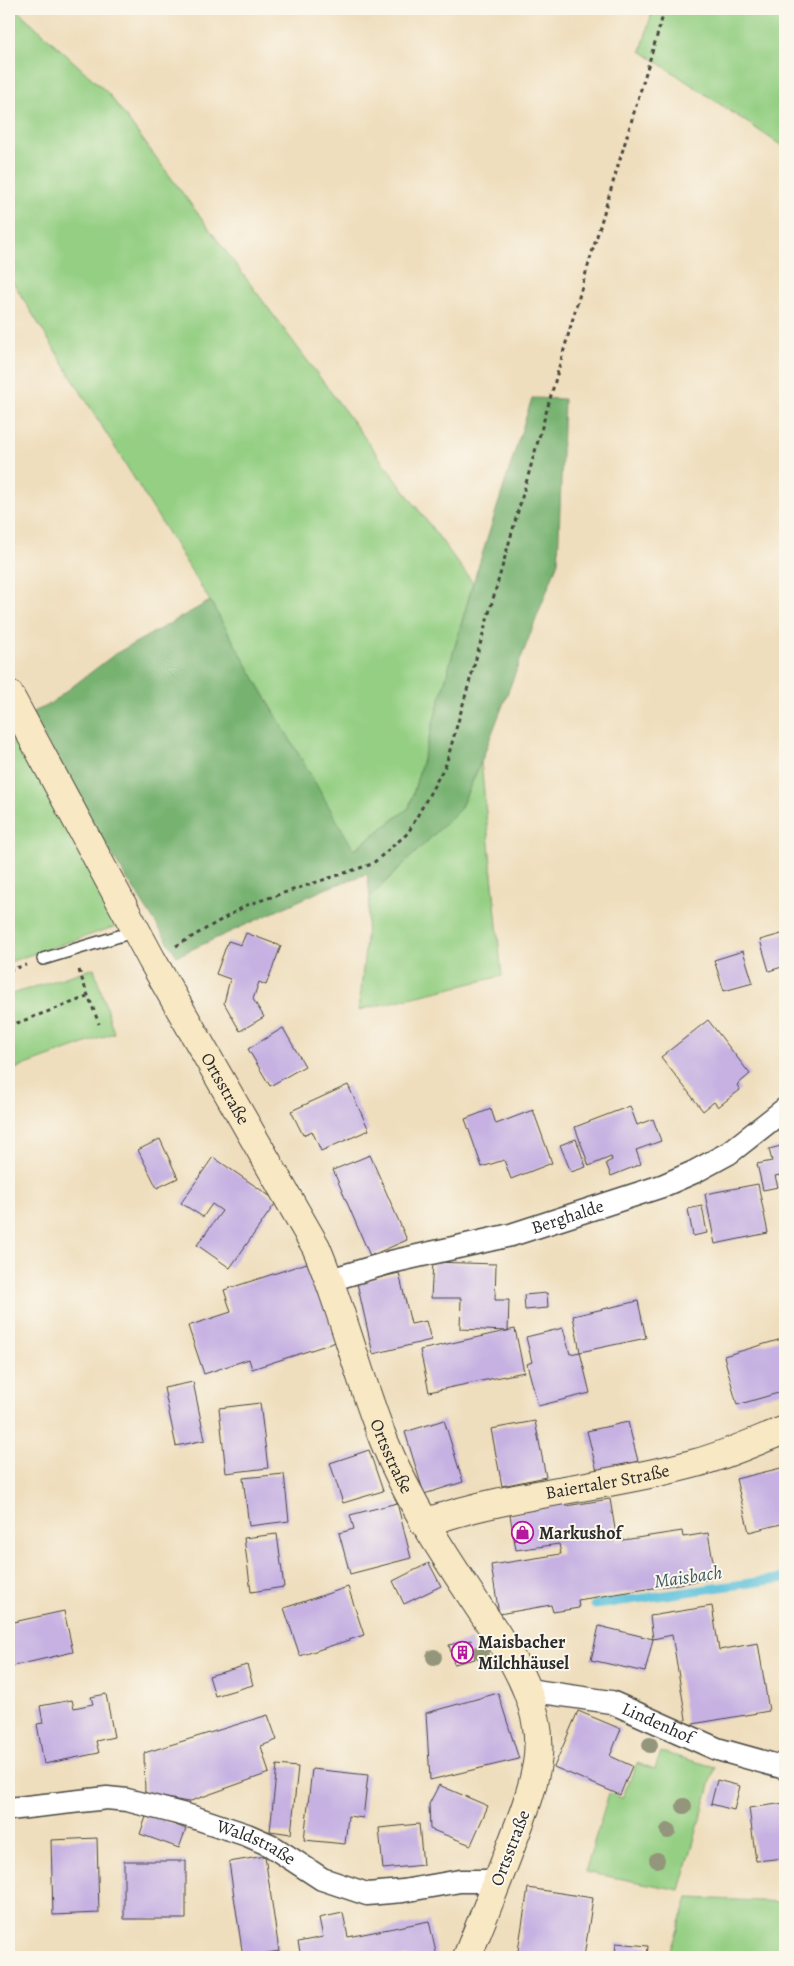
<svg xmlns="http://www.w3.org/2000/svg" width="794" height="1966" font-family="Alegreya,serif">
<rect width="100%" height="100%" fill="#fbf7ec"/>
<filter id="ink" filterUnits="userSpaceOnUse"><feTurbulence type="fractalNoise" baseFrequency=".02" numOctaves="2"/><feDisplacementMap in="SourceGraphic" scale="10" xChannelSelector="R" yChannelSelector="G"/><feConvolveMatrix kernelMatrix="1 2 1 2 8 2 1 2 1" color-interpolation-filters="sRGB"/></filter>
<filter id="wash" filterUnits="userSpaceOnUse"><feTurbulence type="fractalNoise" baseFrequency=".0096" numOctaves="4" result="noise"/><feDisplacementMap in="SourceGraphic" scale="20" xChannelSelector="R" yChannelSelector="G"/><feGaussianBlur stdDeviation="1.12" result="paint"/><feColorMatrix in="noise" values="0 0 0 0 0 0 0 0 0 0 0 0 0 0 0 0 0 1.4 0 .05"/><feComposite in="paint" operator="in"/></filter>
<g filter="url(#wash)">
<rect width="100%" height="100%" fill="#efdebd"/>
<!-- green -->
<path fill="#94cf83" stroke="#607d57" d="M9,9H16L108,93L473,583L409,808L353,850L210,601L9,276Z
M653,9H785V148L641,51Z
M9,721L72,833L117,926L9,962Z
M481,762L502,976L359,1010L370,897L460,809Z
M94,968L114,1033L9,1071V995Z
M661,1752L715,1767L680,1890L585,1872L609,1793L622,1798L637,1763L655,1769Z
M688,1898L785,1902V1957H669Z"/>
<!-- forest -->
<path fill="#77b271" stroke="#516e4e" d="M532,398L564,399L558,562L481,762L460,809L370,897L367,874L327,888L177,956L97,832L31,713L47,706L115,654L210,601L354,850L409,808L473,583Z"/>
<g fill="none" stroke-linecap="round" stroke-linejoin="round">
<!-- stream -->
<path stroke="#5cc1da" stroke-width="9" d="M595,1605L785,1578"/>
</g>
<g id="blocks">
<!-- building -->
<path fill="#c6b1e2" d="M246,933L281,946L266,985L259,982L253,999L264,1017L240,1031L224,1003L230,979L216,974L228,941L241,945Z
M785,933V966L769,971L760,940Z
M743,951L753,983L724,991L714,960Z
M708,1020L750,1074L737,1085L740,1090L718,1107L714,1102L703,1111L661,1057Z
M283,1028L305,1066L270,1086L248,1049Z
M348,1085L369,1130L321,1151L312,1131L303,1135L291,1111Z
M630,1106L637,1125L653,1119L661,1141L636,1150L641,1164L611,1176L606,1163L612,1160L611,1157L589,1166L575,1127Z
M491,1109L496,1124L533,1110L552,1163L511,1179L504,1160L482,1167L465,1119Z
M160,1139L178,1178L157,1188L138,1150Z
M576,1139L586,1167L571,1172L560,1145Z
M781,1146L785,1174L775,1176L778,1187L763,1190L757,1164L772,1161L769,1149Z
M370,1155L407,1240L370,1256L333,1170Z
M213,1157L277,1201L230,1268L197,1245L222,1211L212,1204L203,1217L181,1203Z
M758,1184L768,1233L715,1244L705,1194Z
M702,1206L707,1233L693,1236L688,1209Z
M310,1262L336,1342L252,1369L249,1359L204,1374L188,1326L231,1312L224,1290Z
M433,1262L496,1264L495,1300H509L508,1331L460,1329L461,1298H431Z
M399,1273L411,1324L426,1321L431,1340L373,1354L357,1283Z
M547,1293L548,1308L525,1310L524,1295Z
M638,1301L646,1338L580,1352L573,1316Z
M563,1328L570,1354L580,1352L590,1393L538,1406L527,1364L532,1362L526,1337Z
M515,1329L524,1372L429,1392L420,1350Z
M785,1338V1391L737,1405L724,1356Z
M193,1382L205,1440L176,1446L164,1388Z
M260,1403L268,1468L226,1473L219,1408Z
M444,1420L463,1482L424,1494L405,1432Z
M535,1421L546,1477L502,1486L491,1429Z
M628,1422L638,1461L597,1471L587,1431Z
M369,1450L383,1491L343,1503L330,1463Z
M785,1467V1523L749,1532L736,1479Z
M284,1474L289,1521L249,1526L243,1478Z
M610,1499L617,1541L682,1531L683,1537L708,1533L716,1578L578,1600L579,1608L553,1612L551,1605L499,1614L491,1565L561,1554L559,1544L516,1550L510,1515L565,1502L566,1506Z
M397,1503L411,1558L350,1574L339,1533L354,1529L350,1515Z
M277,1534L284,1587L251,1592L244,1538Z
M429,1563L441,1586L404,1604L393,1581Z
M348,1587L364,1635L300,1656L284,1608Z
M712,1606L719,1650L758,1643L769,1711L687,1725L672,1635L653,1639L645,1672L591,1660L599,1626L653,1639L650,1616Z
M64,1611L73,1652L9,1667V1623Z
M471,1640L475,1659L454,1664L449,1645Z
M247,1665L253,1685L215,1696L209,1676Z
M498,1693L519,1759L430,1780L426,1713Z
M106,1694L114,1737L96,1741L99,1753L44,1764L37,1724L43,1723L40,1706L72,1700L74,1708L93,1704L91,1697Z
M578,1711L621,1729L610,1756L632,1766L620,1795L554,1767Z
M268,1715L277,1740L261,1746L269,1773L188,1802L145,1794L144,1753Z
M277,1765L298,1767L291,1834L270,1831Z
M312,1769L368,1775L363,1818L348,1816L345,1844L304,1840Z
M717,1780L740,1786L734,1810L711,1804Z
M439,1785L488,1806L471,1845L430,1829L429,1804Z
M785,1803V1858L756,1861L749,1808Z
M147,1814L186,1829L179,1848L140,1834Z
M419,1824L423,1865L383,1869L379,1828Z
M97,1838L99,1913L53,1915L51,1840Z
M265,1856L279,1951L243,1957L229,1862Z
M124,1861H186V1919H124Z
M528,1888L593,1898L584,1957H517Z
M343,1913L348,1937L429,1921L437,1957H301L298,1942L323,1937L319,1918Z
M616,1943L648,1946L647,1957H615Z"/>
</g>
</g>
<g filter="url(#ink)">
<use href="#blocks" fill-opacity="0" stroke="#484641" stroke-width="1"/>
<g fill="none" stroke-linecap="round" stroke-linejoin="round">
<defs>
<path id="lane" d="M43,959L136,931"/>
<g id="street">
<path id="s1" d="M330,1280L391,1262L511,1235L662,1186L694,1172L729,1153L785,1109"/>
<path id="s2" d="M528,1690L611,1702L717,1749L785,1768"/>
<path id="s3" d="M9,1809L107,1798L127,1800L193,1817L247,1835L270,1845L322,1879L367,1894L403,1891L460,1881H498"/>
</g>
<g id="secondary">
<path id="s4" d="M9,694L152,960L316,1247C343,1310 358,1377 384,1441C412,1510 455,1571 496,1633C519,1669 542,1711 538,1756C535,1783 524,1812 514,1838C499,1878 483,1918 467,1957"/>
<path id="s5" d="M424,1523C512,1492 606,1488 696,1463C726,1455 756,1441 785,1430"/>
</g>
</defs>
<!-- lane casing -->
<use href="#lane" stroke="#484641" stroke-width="14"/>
<!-- street casing -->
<use href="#street" stroke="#484641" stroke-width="25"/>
<!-- secondary casing -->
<use href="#secondary" stroke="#484641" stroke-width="30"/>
<!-- path -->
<path stroke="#484641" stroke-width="3" stroke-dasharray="4 4" stroke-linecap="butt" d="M176,946L247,905L372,864L408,833L446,764L585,276L665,9
M9,970L26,965
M79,970C85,989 92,1005 99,1024
M9,1026L87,997"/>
<!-- lane -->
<use href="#lane" stroke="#fff" stroke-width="11"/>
<!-- street -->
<use href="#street" stroke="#fff" stroke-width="22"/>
<!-- secondary -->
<use href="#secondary" stroke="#f8e8c3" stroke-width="28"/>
</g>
<!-- trees -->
<g fill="#94967b">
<circle cx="481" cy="1652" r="8"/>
<circle cx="434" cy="1657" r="8"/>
<circle cx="650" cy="1745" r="8"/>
<circle cx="684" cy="1806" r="8"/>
<circle cx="668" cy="1831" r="8"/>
<circle cx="657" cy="1860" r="8"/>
</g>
</g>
<!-- icons -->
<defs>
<symbol id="shop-ring" viewBox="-11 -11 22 22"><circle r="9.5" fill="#fbf7ec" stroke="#b5179e" stroke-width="1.5"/><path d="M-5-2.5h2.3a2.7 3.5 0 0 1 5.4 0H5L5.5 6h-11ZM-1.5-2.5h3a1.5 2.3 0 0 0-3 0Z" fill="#b5179e"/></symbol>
<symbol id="building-ring" viewBox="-11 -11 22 22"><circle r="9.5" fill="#fbf7ec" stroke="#b5179e" stroke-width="1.5"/><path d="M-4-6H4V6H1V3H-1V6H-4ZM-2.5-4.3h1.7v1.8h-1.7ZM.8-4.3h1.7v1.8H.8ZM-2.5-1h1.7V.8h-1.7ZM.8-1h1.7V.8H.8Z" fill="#b5179e"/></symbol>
</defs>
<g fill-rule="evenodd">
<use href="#shop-ring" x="510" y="1520" width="25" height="25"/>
<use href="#building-ring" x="450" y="1640" width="25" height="25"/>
</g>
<g text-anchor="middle" stroke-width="4" stroke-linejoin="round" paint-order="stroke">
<!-- street labels -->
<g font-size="18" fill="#2b2b2b" stroke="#fbf7ec">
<text dy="6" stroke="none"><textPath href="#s4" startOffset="450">Ortsstraße</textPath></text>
<text dy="6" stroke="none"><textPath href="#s1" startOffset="246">Berghalde</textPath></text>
<text dy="6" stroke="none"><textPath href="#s4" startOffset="855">Ortsstraße</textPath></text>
<text dy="6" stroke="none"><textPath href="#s5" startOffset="188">Baiertaler Straße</textPath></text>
<text dy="6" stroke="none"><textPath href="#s2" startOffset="135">Lindenhof</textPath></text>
<text dy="6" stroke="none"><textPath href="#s3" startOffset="255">Waldstraße</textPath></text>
<text transform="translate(510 1848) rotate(-69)" y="6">Ortsstraße</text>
</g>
<!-- poi labels -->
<g font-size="18" font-weight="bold" fill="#2b2b2b" stroke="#fbf7ec" text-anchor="start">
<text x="539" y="1539">Markushof</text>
<text x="478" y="1648">Maisbacher<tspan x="478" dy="21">Milchhäusel</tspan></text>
</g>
<!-- water labels -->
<g font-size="19" font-style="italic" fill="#3a5860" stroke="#fbf7ec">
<text transform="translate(688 1576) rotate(-8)" y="7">Maisbach</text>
</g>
</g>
<!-- margin -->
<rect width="794" height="1966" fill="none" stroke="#fbf7ec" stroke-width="30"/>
</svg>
